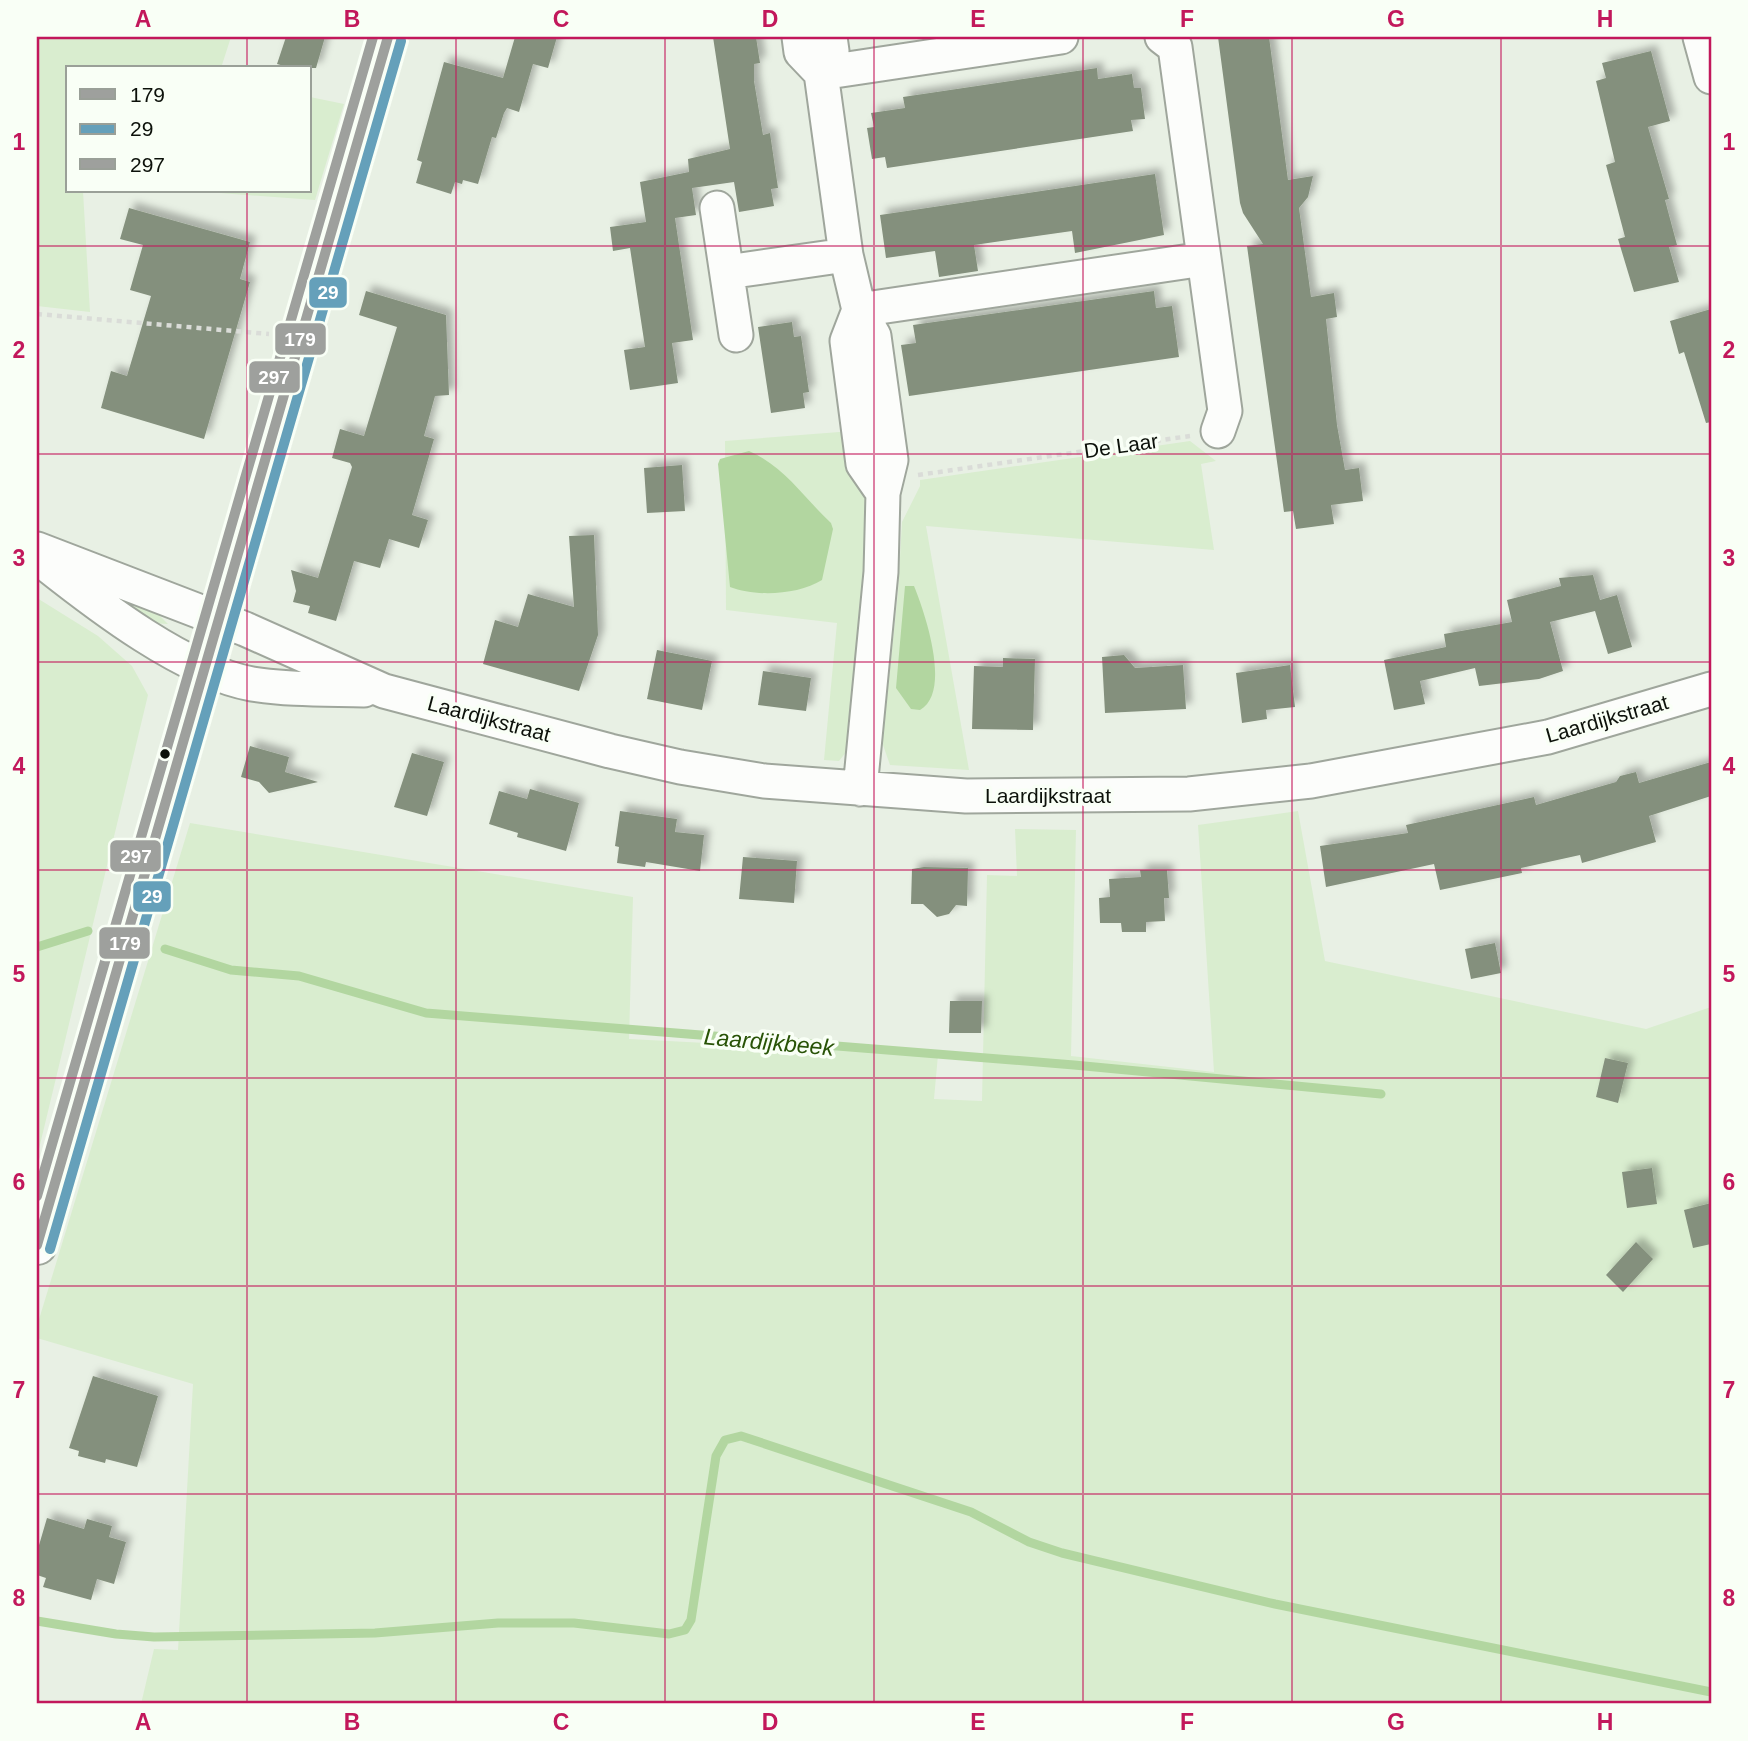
<svg xmlns="http://www.w3.org/2000/svg" width="1748" height="1741" font-family="Helvetica,sans-serif">
<defs>
<filter id="shadow"><feDropShadow dx="6" dy="-6" stdDeviation="3.5" flood-color="#0004"/></filter>
</defs>
<rect width="100%" height="100%" fill="#e8f0e4"/>
<!-- green -->
<path fill="#d9edcf" d="M37,37H231L221,68H68V191H83L90,312L37,306Z
M310,97L344,104L315,200L193,191H310Z
M852,431L870,493L871,532L847,751L839,761L824,760L837,623L726,610L725,441Z
M1190,441L1216,461L1201,464L1214,550L926,526L969,770L890,765L882,742L898,593L902,522L920,486V480Z
M94,584L153,609L168,624L151,623Z
M37,598L98,636L132,666L148,695L38,1153Z
M1298,811L1325,961L1646,1029L1711,1007V1704H141L154,1649L178,1650L193,1384L37,1338V1326L190,823L633,897L629,1039L938,1055L934,1099L982,1101L987,875L1017,876L1015,829L1076,830L1071,1056L1214,1072L1198,825Z"/>
<!-- water -->
<path fill="#b2d6a0" d="M749,451C785,467 803,497 831,523L833,529L822,580C798,595 756,597 730,587L718,464L720,459Z
M905,586H914C925,613 952,692 920,710L911,709L896,688Z"/>
<g fill="none" stroke-linecap="round" stroke-linejoin="round">
<!-- stream -->
<path stroke="#b2d6a0" stroke-width="9" d="M37,947L88,931
M165,949L231,970L299,976L426,1013L1074,1065L1381,1094
M37,1621L116,1634L154,1637L375,1633L498,1623H574L669,1634L685,1630L691,1620L716,1456L725,1440L741,1436L971,1512L1029,1542L1062,1553L1275,1604L1711,1692"/>
</g>
<!-- building -->
<path fill="#84907d" filter="url(#shadow)" d="M286,37H325L316,68H291L277,64Z
M515,37H557L548,68L533,64L519,112L507,108L504,113L496,138L492,137L478,184L463,180L462,184L455,182L451,194L416,183L422,162L417,160L444,62L503,78Z
M713,37H756L760,63L754,64V81L763,135L770,133L778,188L771,189L774,206L739,212L734,182L692,188L696,215L675,218L693,340L672,343L678,383L630,390L624,350L645,347L630,248L613,251L610,227L646,222L640,182L689,172L688,159L730,149Z
M1218,37H1269L1288,180L1313,176L1308,197L1299,208L1311,297L1334,293L1337,317L1326,319L1337,425L1345,470L1359,468L1363,501L1331,505L1334,524L1296,529L1293,511L1284,512L1247,246L1263,244L1243,213L1240,203Z
M1651,51L1670,121L1648,127L1669,199L1665,200L1677,245L1669,247L1679,282L1634,292L1618,239L1625,237L1606,165L1615,162L1596,81L1606,78L1602,63Z
M1097,68L1098,79L1132,74L1134,88H1141L1145,119L1131,120L1133,131L887,168L885,157L872,159L867,128L874,127L871,113L905,108L903,97Z
M1155,174L1164,235L1075,253L1072,231L974,245L978,271L939,277L935,251L886,258L880,215Z
M129,208L250,242L240,279L250,282L204,439L101,408L111,371L127,376L151,296L130,290L143,245L120,239Z
M366,291L446,315L449,395L435,396L424,436L434,439L412,515L428,520L419,548L389,539L380,568L354,561L336,621L308,613L310,606L293,602L296,591L291,570L318,578L352,467L350,463L332,458L340,429L364,436L397,327L359,315Z
M1154,291L1156,308L1172,306L1179,357L909,396L901,345L916,343L913,325Z
M1711,309V422L1706,423L1684,352L1679,354L1670,321Z
M792,322L794,337L801,336L809,392L803,393L805,408L771,413L758,327Z
M682,465L685,511L647,513L644,468Z
M594,535L598,635L579,691L483,664L495,620L518,627L528,594L574,607L569,536Z
M1593,575L1600,600L1617,595L1632,647L1608,654L1595,611L1550,622L1563,671L1539,679L1479,686L1475,668L1420,681L1425,704L1394,710L1384,660L1446,647L1444,634L1512,622L1507,600L1561,586L1559,578Z
M657,650L712,661L702,710L647,699Z
M1124,655L1135,668L1183,665L1186,709L1105,713L1102,657Z
M1003,658L1035,659L1033,730L972,729L974,666L1003,667Z
M1290,665L1295,707L1266,710L1267,719L1242,723L1236,673Z
M763,671L811,678L806,711L758,705Z
M250,746L289,757L285,772L318,782L269,793L259,782L241,777Z
M412,753L444,762L427,816L394,807Z
M1711,762V796L1649,816L1656,842L1582,863L1580,855L1521,868L1522,873L1440,890L1434,864L1326,887L1320,846L1408,833L1406,825L1534,797L1536,805L1616,782L1620,776L1636,772L1639,783Z
M530,789L579,803L566,851L517,837L518,833L489,824L499,791L527,799Z
M620,811L677,819L675,832L704,835L700,871L646,862L645,867L617,863L619,847L615,846Z
M743,857L797,861L794,903L739,899Z
M924,867L968,868L967,906L956,905L949,914L937,917L923,904H911L912,869Z
M1140,870H1167L1169,898H1164L1165,921L1146,922V932H1122L1121,923H1100L1099,898L1110,897L1109,879L1141,877Z
M1495,943L1501,973L1471,979L1465,949Z
M950,1001H982L981,1033H949Z
M1605,1058L1628,1063L1618,1103L1596,1097Z
M1652,1168L1657,1204L1627,1208L1622,1172Z
M1711,1203V1244L1693,1248L1684,1210Z
M1636,1242L1653,1259L1623,1292L1606,1275Z
M93,1376L158,1396L137,1467L106,1459L105,1463L78,1456L79,1451L69,1448Z
M47,1518L84,1529L87,1519L112,1526L109,1537L126,1542L114,1584L97,1579L91,1600L43,1587L46,1578L37,1575V1552Z"/>
<g fill="none" stroke-linecap="round" stroke-linejoin="round">
<defs>
<path id="street" d="M799,37L801,52L821,73L846,255L859,310L847,341L863,464L883,493
M1162,37L1175,47L1225,411L1218,431
M1700,37L1711,77
M821,73L1061,37
M821,73L832,51L830,37
M717,208L736,335
M727,272L846,255
M37,549L245,629L384,691L610,751L680,767L764,781L966,796L1189,794L1311,781L1548,737L1711,689
M46,564C99,606 185,672 252,684C288,690 327,689 364,690
M860,789L881,572L883,493L891,460L874,336L859,310L1204,259"/>
<path id="primary" d="M37,1245L388,37"/>
</defs>
<!-- street casing -->
<use href="#street" stroke="#9fa69c" stroke-width="37"/>
<!-- primary casing -->
<use href="#primary" stroke="#9fa69c" stroke-width="42"/>
<!-- path -->
<path stroke="#dadcd8" stroke-width="4.5" stroke-dasharray="5 5" stroke-linecap="butt" d="M37,314L269,334
M918,475L1190,436"/>
<!-- street -->
<use href="#street" stroke="#fcfdfb" stroke-width="33"/>
<!-- primary -->
<use href="#primary" stroke="#fcfdfb" stroke-width="38"/>
<defs>
<path id="bus-1" d="M37,1245L388,37"/>
<path id="bus-2" d="M50,1249L401,41"/>
<path id="bus-3" d="M37,1196L373,37"/>
</defs>
<!-- bus-1 casing -->
<use href="#bus-1" stroke="#f9fff6" stroke-width="16"/>
<!-- bus-2 casing -->
<use href="#bus-2" stroke="#f9fff6" stroke-width="16"/>
<!-- bus-3 casing -->
<use href="#bus-3" stroke="#f9fff6" stroke-width="16"/>
<!-- bus-1 -->
<use href="#bus-1" stroke="#9ea09d" stroke-width="10"/>
<!-- bus-2 -->
<use href="#bus-2" stroke="#65a0ba" stroke-width="10"/>
<!-- bus-3 -->
<use href="#bus-3" stroke="#9ea09d" stroke-width="10"/>
</g>
<!-- grid -->
<path fill="none" stroke="#c2185b" stroke-width="2" stroke-opacity="0.55" d="M247,37V68M456,37V1704M665,37V1704M874,37V1704M1083,37V1704M1292,37V1704M1501,37V1704M247,191V1704M37,246H1711M37,454H1711M37,662H1711M37,870H1711M37,1078H1711M37,1286H1711M37,1494H1711"/>
<!-- markers -->
<circle fill="#0c110a" stroke="#f9fff6" stroke-width="2.5" cx="165" cy="754" r="6"/>
<g text-anchor="middle" stroke-width="7" stroke-linejoin="round" paint-order="stroke">
<!-- street labels -->
<g font-size="21" fill="#0c110a" stroke="#f9fff6">
<text transform="translate(1121 446) rotate(-8)" y="7">De Laar</text>
<text transform="translate(489 719) rotate(15)" y="7">Laardijkstraat</text>
<text transform="translate(1607 719) rotate(-16)" y="7">Laardijkstraat</text>
<text x="1048" y="803">Laardijkstraat</text>
</g>
<!-- water labels -->
<g font-size="23" font-style="italic" fill="#285306" stroke="#f9fff6">
<text transform="translate(769 1042) rotate(5)" y="8">Laardijkbeek</text>
</g>
</g>
<g stroke="#f9fff6" stroke-width="2.5">
<rect x="308" y="276" width="40" height="33" rx="7" fill="#65a0ba"/>
<rect x="274" y="322" width="53" height="34" rx="7" fill="#9ea09d"/>
<rect x="248" y="360" width="53" height="34" rx="7" fill="#9ea09d"/>
<rect x="109" y="839" width="53" height="34" rx="7" fill="#9ea09d"/>
<rect x="132" y="880" width="40" height="33" rx="7" fill="#65a0ba"/>
<rect x="98" y="926" width="53" height="34" rx="7" fill="#9ea09d"/>
</g>
<g font-size="19" text-anchor="middle" font-weight="bold" fill="#fff">
<text x="328" y="299">29</text>
<text x="300" y="346">179</text>
<text x="274" y="384">297</text>
<text x="136" y="863">297</text>
<text x="152" y="903">29</text>
<text x="125" y="950">179</text>
</g>
<!-- border -->
<rect width="1748" height="1741" fill="none" stroke="#f9fff6" stroke-width="77"/>
<!-- legend -->
<rect x="66" y="66" width="245" height="126" fill="#f9fff6" stroke="#9aa098" stroke-width="2"/>
<rect x="80" y="89" width="35" height="10" fill="#9ea09d" stroke="#9aa098" stroke-width="2"/>
<text x="130" y="102" font-size="21" fill="#0c110a">179</text>
<rect x="80" y="124" width="35" height="10" fill="#65a0ba" stroke="#9aa098" stroke-width="2"/>
<text x="130" y="136" font-size="21" fill="#0c110a">29</text>
<rect x="80" y="159" width="35" height="10" fill="#9ea09d" stroke="#9aa098" stroke-width="2"/>
<text x="130" y="172" font-size="21" fill="#0c110a">297</text>
<rect x="38" y="38" width="1672" height="1664" fill="none" stroke="#c2185b" stroke-width="2.5"/>
<g font-size="23" text-anchor="middle" font-weight="bold" fill="#c2185b">
<text x="143" y="27">A</text>
<text x="352" y="27">B</text>
<text x="561" y="27">C</text>
<text x="770" y="27">D</text>
<text x="978" y="27">E</text>
<text x="1187" y="27">F</text>
<text x="1396" y="27">G</text>
<text x="1605" y="27">H</text>
<text x="19" y="150">1</text>
<text x="1729" y="150">1</text>
<text x="19" y="358">2</text>
<text x="1729" y="358">2</text>
<text x="19" y="566">3</text>
<text x="1729" y="566">3</text>
<text x="19" y="774">4</text>
<text x="1729" y="774">4</text>
<text x="19" y="982">5</text>
<text x="1729" y="982">5</text>
<text x="19" y="1190">6</text>
<text x="1729" y="1190">6</text>
<text x="19" y="1398">7</text>
<text x="1729" y="1398">7</text>
<text x="19" y="1606">8</text>
<text x="1729" y="1606">8</text>
<text x="143" y="1730">A</text>
<text x="352" y="1730">B</text>
<text x="561" y="1730">C</text>
<text x="770" y="1730">D</text>
<text x="978" y="1730">E</text>
<text x="1187" y="1730">F</text>
<text x="1396" y="1730">G</text>
<text x="1605" y="1730">H</text>
</g>
</svg>
